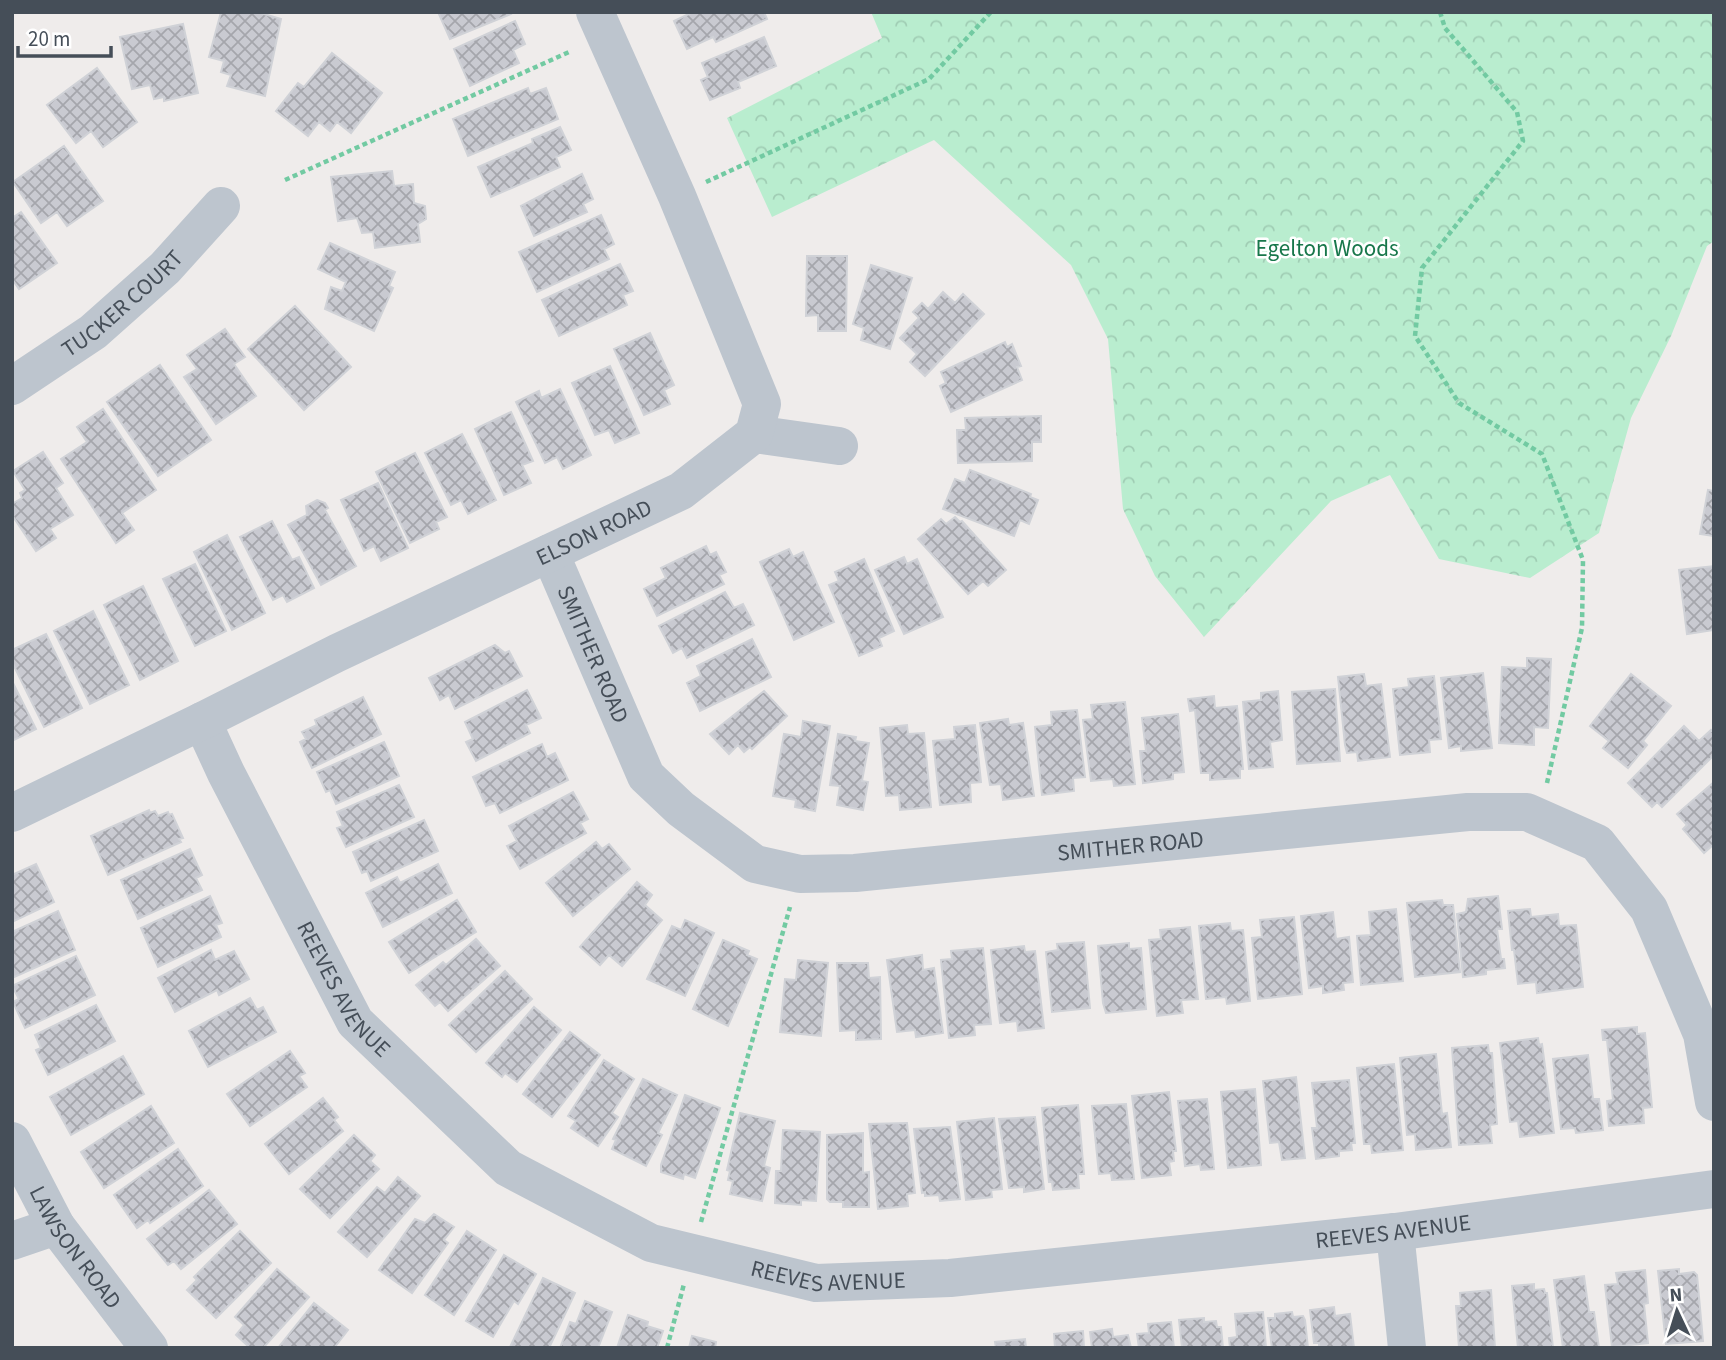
<svg xmlns="http://www.w3.org/2000/svg" width="1726" height="1360" font-family="'Source Sans 3',sans-serif">
<defs>
<pattern id="forest-crowns" width="20" height="18" patternUnits="userSpaceOnUse" patternTransform="scale(1.75)"><rect width="20" height="18" fill="#b9edcf"/><path d="M2 6a3 3 0 1 1 6 0M12 15a3 3 0 1 1 6 0" fill="none" stroke="#a0cdb4"/></pattern>
<pattern id="building-cross-hatch" width="8" height="8" patternUnits="userSpaceOnUse" patternTransform="scale(1.75)"><rect width="8" height="8" fill="#c9cad1"/><path d="M0 0l8 8M0 8l8-8" fill="none" stroke="#a5a6ac"/></pattern>
</defs>
<rect width="100%" height="100%" fill="#efeceb"/>
<!-- forest -->
<path fill="url(#forest-crowns)" d="M871,12H1714V241L1707,246L1671,336L1631,418L1599,533L1530,578L1439,559L1390,475L1331,501L1204,637L1155,576L1123,509L1108,339L1071,265L934,140L772,217L727,118L882,38Z"/>
<!-- building -->
<path fill="url(#building-cross-hatch)" stroke="#d0d2d7" stroke-width="2" d="M221,12H257L281,19L265,96L227,86L231,75L221,72L224,61L209,57Z
M438,12H510L511,14L450,39Z
M693,12H764L767,19L716,42L713,37L687,49L674,21Z
M515,21L525,44L513,50L519,63L470,86L454,49Z
M183,24L198,93L164,101V97L154,99L150,85L132,89L120,37Z
M764,37L776,66L738,82L740,88L710,100L701,80L708,77L702,63Z
M332,53L382,93L351,133L337,122L330,131L319,122L308,136L276,111L298,83L304,87Z
M97,68L137,122L103,147L91,131L76,143L47,105Z
M528,88L530,94L546,88L558,119L468,156L453,119Z
M560,127L571,150L556,157L560,167L491,197L478,167L533,143L532,139Z
M64,146L103,201L67,226L57,212L41,223L13,182Z
M392,171L394,186L413,184L414,203L425,206L426,219L418,224L420,242L375,248L373,232L362,233L357,218L338,221L331,177Z
M582,174L593,199L583,204L587,212L534,236L521,206Z
M21,212L57,263L19,289L12,279V218Z
M601,215L614,244L604,249L609,259L537,292L519,252Z
M330,243L395,272L389,286L393,288L374,331L325,309L331,287L342,291L346,282L318,269Z
M807,256H847L846,331H818V315L806,316Z
M620,264L633,291L623,295L627,305L559,336L542,300Z
M871,265L912,278L890,349L861,340L864,328L853,324Z
M943,292L955,303L963,294L984,314L925,376L910,362L917,354L900,338L919,318L913,312L922,303L928,309Z
M295,306L351,367L304,410L248,349Z
M225,329L245,357L234,364L256,396L216,424L184,377L197,369L187,355Z
M650,333L674,385L664,390L670,404L644,415L614,349Z
M1005,342L1007,347L1012,344L1021,366L1017,367L1022,380L951,412L940,386L946,383L941,372Z
M160,365L211,440L158,476L107,402Z
M610,366L639,433L615,443L609,430L595,435L572,383Z
M560,389L591,455L563,469L557,457L545,463L516,402L539,391L541,398Z
M103,409L156,490L122,513L134,530L116,543L61,459L87,442L77,427Z
M511,412L533,461L522,465L531,483L504,495L475,429Z
M1041,416V442H1032V461L958,463L957,430H966L965,418Z
M462,434L496,500L468,514L461,500L451,505L425,453Z
M43,452L63,483L56,488L73,515L50,529L56,538L36,551L12,515V504L22,498L20,493L25,490L13,471Z
M415,453L447,517L436,522L439,529L410,543L376,472Z
M970,470L1031,494L1030,497L1038,500L1029,524L1020,520L1014,536L943,509L955,479L965,483Z
M378,483L408,548L381,561L374,546L364,551L341,500Z
M1708,490L1714,491V536L1700,534Z
M317,500L325,503L328,508L325,510L356,566L321,585L288,525L307,515L306,506Z
M955,517L960,522L962,521L1006,570L988,586L983,581L968,594L918,539L941,519L946,524Z
M272,521L292,560L299,557L314,588L287,602L283,595L273,600L240,537Z
M227,535L265,613L232,630L194,552Z
M706,546L710,555L716,552L726,572L719,575L724,584L657,616L644,589L666,578L661,568Z
M789,549L793,557L803,552L834,622L794,640L760,562Z
M904,557L907,564L917,559L943,617L904,634L875,570Z
M864,559L894,631L879,638L882,646L859,656L829,585L839,581L835,572Z
M195,564L226,631L195,646L163,579Z
M1714,566V630L1687,634L1679,570Z
M143,586L178,661L140,680L104,605Z
M725,592L734,608L743,604L754,625L687,658L682,648L673,653L659,626Z
M93,611L129,685L90,704L54,631Z
M46,634L82,708L44,727L12,662V650Z
M752,639L771,677L700,711L687,683L701,676L697,666Z
M495,645L505,653L509,651L522,676L455,709L449,695L440,700L429,678Z
M1527,658L1551,659L1548,728L1534,727V745L1499,743L1502,667L1527,668Z
M1483,673L1492,748L1461,751V746L1449,748L1441,678Z
M1364,674L1366,686L1381,684L1390,757L1358,761L1357,752L1347,753L1345,745L1338,677Z
M1631,674L1671,706L1643,741L1647,745L1628,768L1603,748L1609,741L1590,726Z
M1434,676L1441,739L1429,740L1430,752L1400,755L1393,689L1409,687L1408,679Z
M12,681L36,729L12,741Z
M1335,689L1340,761L1297,764L1292,692Z
M527,690L541,718L526,725L530,733L476,761L466,742L473,739L465,722Z
M764,691L787,716L752,749L750,747L744,752L738,745L729,754L710,734Z
M1278,691L1282,740L1270,742L1273,767L1249,769L1243,702L1261,700V693Z
M1214,696L1215,708L1237,706L1243,769H1240V778L1210,780V773H1201L1195,710L1190,711L1188,699Z
M363,697L381,734L312,768L300,742L306,739L302,732L317,725L315,720Z
M1125,702L1135,784L1114,786L1113,779L1091,781L1083,720L1093,719L1091,705Z
M1077,710L1085,777L1073,778L1074,791L1042,795L1035,727L1052,725L1051,712Z
M1178,714L1184,772L1173,773V779L1143,783L1140,751H1146L1142,718Z
M1008,719L1009,725L1023,723L1034,796L1003,800L1001,784L990,785L980,723Z
M803,721L830,726L815,811L795,807L796,800L773,796L784,734L801,737Z
M907,725L908,734L924,733L931,807L900,810L899,795L886,796L880,728Z
M975,725L981,782L970,783L971,802L940,805L933,741L955,739L954,727Z
M1684,726L1699,741L1711,730L1714,733V755L1662,807L1657,802L1652,807L1628,783Z
M838,734L856,737L855,741L869,743L862,781L868,782L863,810L837,805L840,786L830,785Z
M384,742L399,776L336,804L330,790L326,792L317,772Z
M542,744L547,757L555,753L568,780L500,813L495,803L486,806L473,777Z
M1714,782V844L1704,853L1683,829L1687,825L1677,814Z
M399,785L414,817L346,847L337,828L343,826L337,812Z
M573,792L588,819L580,823L586,833L520,869L507,846L517,841L509,826Z
M149,810L150,813L155,811L158,816L168,812L169,815L172,814L183,838L179,839L181,842L108,875L91,836Z
M424,820L438,851L371,881L367,871L362,873L353,852Z
M596,842L602,849L609,844L630,869L573,916L546,883Z
M190,849L202,875L196,878L202,890L138,919L121,880Z
M36,864L54,902L12,922V875Z
M438,864L452,893L383,927L366,893L397,877L400,883Z
M637,882L652,895L645,905L662,920L622,966L609,955L600,965L580,947Z
M210,896L222,923L216,925L221,937L158,967L141,928Z
M1498,896L1502,929H1497L1501,959H1504L1505,968L1486,970V974L1463,977L1457,914L1466,912L1468,899Z
M457,900L476,932L409,973L389,942Z
M1442,900L1443,905H1453L1460,972L1415,977L1407,903Z
M1396,909L1403,981L1361,985L1357,936L1371,935L1369,912Z
M1530,909L1531,917L1558,914L1559,926L1576,925L1583,987L1537,993L1536,982L1518,984L1514,950H1512L1508,911Z
M58,911L75,950L12,978V932Z
M1333,912L1336,939L1349,937L1353,982L1343,983L1344,990L1323,993V986L1309,988L1301,916Z
M1294,917L1302,994L1258,999L1252,938L1262,937L1260,920Z
M685,920L714,933L685,996L647,979L672,926L681,930Z
M1230,923L1231,931L1243,930L1250,1001L1227,1004L1226,997L1206,999L1199,926Z
M1190,927L1198,999L1181,1000L1183,1013L1157,1016L1149,940L1161,939L1160,930Z
M476,939L500,966L448,1011L440,1002L435,1006L416,985L443,962L446,965Z
M723,940L749,951L747,955L757,959L728,1026L693,1009Z
M1084,942L1090,1008L1052,1012L1046,952L1058,950L1057,944Z
M1129,943V949L1141,948L1146,1009L1106,1013L1103,1003L1098,946Z
M1024,946L1025,952L1035,951L1044,1028L1018,1031L1017,1021L1000,1023L991,950Z
M983,948L991,1024L974,1025L975,1035L949,1038L941,960L952,959L951,951Z
M211,950L215,960L234,951L249,979L219,995L217,990L175,1012L158,978Z
M922,955L923,970L934,968L943,1033L916,1037L915,1030L897,1032L887,960Z
M76,956L95,995L25,1028L13,1002L19,999L12,986Z
M798,960L828,963L821,1036L780,1032L785,979L796,980Z
M837,963H868L869,978L880,977L881,1039L856,1040V1030L840,1031Z
M505,971L532,999L476,1052L449,1025Z
M250,998L257,1010L263,1007L276,1032L208,1067L189,1031Z
M96,1005L115,1041L48,1075L36,1050L41,1048L35,1035Z
M534,1007L561,1030L517,1082L505,1073L502,1077L486,1063Z
M1637,1027V1034L1645,1033L1652,1107L1643,1108L1644,1123L1609,1126L1607,1101L1613,1100L1607,1040H1603L1602,1030Z
M570,1032L600,1055L552,1117L523,1094Z
M1538,1038L1539,1045L1542,1044L1554,1133L1520,1137L1518,1121L1510,1122L1500,1043Z
M1488,1045L1489,1053H1492L1497,1124L1490,1125L1492,1143L1459,1145L1452,1048Z
M290,1051L305,1073L299,1076L307,1087L250,1126L227,1094Z
M1436,1054L1442,1114L1447,1113L1451,1147L1416,1150L1415,1134L1407,1135L1400,1058Z
M1588,1055L1593,1099H1599L1603,1130L1576,1133L1575,1128L1561,1129L1553,1059Z
M123,1056L144,1094L71,1135L50,1097Z
M604,1060L634,1079L612,1113L618,1117L598,1146L571,1128L576,1121L568,1116Z
M1394,1064L1403,1150L1372,1153L1371,1144H1364L1357,1068Z
M1296,1077L1305,1158L1282,1160L1279,1142L1270,1143L1263,1081Z
M643,1079L677,1095L658,1133L662,1135L646,1166L612,1149L616,1140L613,1139Z
M1349,1080L1355,1143H1351L1352,1150L1339,1151V1156L1316,1159L1312,1128H1317L1312,1083Z
M1255,1089L1261,1165L1228,1168L1221,1092Z
M1169,1092L1176,1151H1173L1174,1161L1169,1162L1171,1175L1142,1178L1132,1096Z
M685,1095L720,1108L695,1178L684,1174L683,1179L661,1172V1165Z
M323,1098L338,1117L334,1120L343,1131L289,1174L265,1144Z
M1207,1099L1214,1169L1201,1170L1200,1164L1185,1166L1178,1101Z
M1126,1104L1134,1179L1112,1180L1111,1173L1099,1174L1092,1106Z
M1078,1105L1084,1174H1078L1079,1188L1053,1190L1052,1182H1049L1042,1108Z
M151,1106L174,1143L104,1188L81,1152Z
M740,1113L775,1121L764,1166L770,1168L762,1201L730,1194L733,1181L728,1180L730,1171L727,1170Z
M1035,1117L1044,1189L1024,1192V1187L1009,1188L999,1119Z
M994,1118L1002,1189L991,1190L992,1197L966,1200L957,1122Z
M907,1123L915,1193L907,1194L908,1206L878,1209L869,1124Z
M950,1127L960,1199L940,1201L939,1195L925,1196V1192L922,1193L914,1129Z
M783,1130L820,1132L816,1201L801,1200V1205L775,1203L776,1171H781Z
M863,1133V1173L869,1172V1207H843V1202H830L827,1199V1135Z
M354,1135L375,1155L370,1161L379,1169L330,1218L300,1189Z
M178,1149L203,1186L150,1223L148,1220L137,1228L114,1195Z
M398,1177L420,1196L367,1257L338,1232L377,1187L385,1193Z
M209,1190L237,1224L181,1269L174,1261L168,1265L147,1239Z
M434,1214L454,1227L444,1240L448,1243L412,1293L379,1270L415,1219L425,1223Z
M240,1231L271,1263L216,1318L187,1290L197,1280L194,1277Z
M467,1231L496,1250L454,1315L425,1295Z
M504,1255L536,1274L518,1304L514,1301L493,1337L466,1321Z
M277,1269L309,1297L263,1348H250L236,1335L244,1325L235,1317Z
M1679,1269V1274L1694,1272L1697,1275L1703,1341L1666,1344L1658,1271Z
M1645,1270L1648,1303L1644,1304L1648,1343L1612,1347L1605,1285L1618,1284L1616,1273Z
M1584,1276L1589,1312H1594L1599,1348H1563L1554,1280Z
M543,1278L575,1293L549,1348H512L510,1347Z
M1534,1284V1290L1544,1289L1545,1293H1547L1553,1348H1518L1512,1286Z
M1491,1290L1495,1348H1459L1456,1306H1461L1460,1293Z
M585,1301L612,1312L598,1348H560L570,1322L576,1324Z
M314,1303L348,1330L334,1348H278Z
M1334,1307L1335,1316L1350,1314L1354,1348H1319V1343H1314L1310,1310Z
M1263,1312L1266,1348H1230L1229,1338L1237,1337L1235,1314Z
M1292,1312L1293,1317L1303,1316L1305,1320L1308,1348H1272L1268,1318H1275V1314Z
M628,1315L648,1322L647,1326L663,1331L657,1348H617Z
M1204,1318V1322L1216,1321L1217,1327H1221L1223,1348H1182L1179,1320Z
M1171,1322L1174,1348H1139L1137,1334L1149,1333L1148,1324Z
M1112,1329L1113,1337L1128,1335L1131,1348H1092L1090,1332Z
M1083,1331L1084,1348H1055L1054,1334Z
M692,1336L716,1342L715,1348H689Z
M1025,1339L1026,1348H996L995,1342Z"/>
<g fill="none" stroke-linecap="round" stroke-linejoin="round">
<!-- path -->
<path stroke="#72caa2" stroke-width="4.5" stroke-dasharray="5 3.5" stroke-linecap="butt" d="M1440,12L1445,28L1517,112L1523,141L1422,268L1415,336L1459,403L1542,454L1583,560L1582,628L1547,783
M285,180L569,52
M706,182L929,79L991,12
M701,1222L790,907
M667,1348L684,1284"/>
<!-- minor -->
<g stroke="#bdc5ce" stroke-width="38">
<path id="s1" d="M12,386L93,332L165,268L221,206"/>
<path d="M754,434L839,446"/>
<path id="s2" d="M550,553L646,776L681,809L755,864L800,874L855,873L1468,812H1527L1597,843L1649,909L1702,1034L1714,1102"/>
<path id="s3" d="M202,721L226,773L355,1022L508,1168L651,1243L816,1283L950,1278L1395,1232L1714,1189"/>
<path id="s4" d="M12,813L202,721L337,653L681,491L754,434L762,404L677,196L595,12"/>
<path id="s5" d="M12,1141L56,1226L149,1348"/>
<path d="M1395,1232L1407,1348"/>
<path d="M12,1241L56,1226"/>
</g>
</g>
<g text-anchor="middle" stroke-width="5" stroke-linejoin="round" paint-order="stroke">
<!-- park labels -->
<g font-size="23" fill="#18774b" stroke="#fff">
<text x="1327" y="256">Egelton Woods</text>
</g>
<!-- street labels -->
<g font-size="23" fill="#454e58" stroke="#fff">
<text dy="8" stroke="none"><textPath href="#s1" startOffset="138">TUCKER COURT</textPath></text>
<text dy="8" stroke="none"><textPath href="#s4" startOffset="646">ELSON ROAD</textPath></text>
<text dy="8" stroke="none"><textPath href="#s2" startOffset="110">SMITHER ROAD</textPath></text>
<text dy="8" stroke="none"><textPath href="#s2" startOffset="761">SMITHER ROAD</textPath></text>
<text dy="8" stroke="none"><textPath href="#s3" startOffset="304">REEVES AVENUE</textPath></text>
<text dy="8" stroke="none"><textPath href="#s3" startOffset="1460">REEVES AVENUE</textPath></text>
<text dy="8" stroke="none"><textPath href="#s5" startOffset="124">LAWSON ROAD</textPath></text>
<text dy="8" stroke="none"><textPath href="#s3" startOffset="892">REEVES AVENUE</textPath></text>
</g>
</g>
<!-- border -->
<rect width="1726" height="1360" fill="none" stroke="#454e58" stroke-width="28"/>
<!-- north arrow -->
<g transform="translate(1677 1311) rotate(356)" stroke="#ffffff" stroke-width="5" paint-order="stroke">
<path d="M0-5L12 26L0 18L-12 26Z" fill="#454e58"/>
<text y="-10" font-size="19" font-weight="bold" text-anchor="middle" fill="#454e58">N</text>
</g>
<!-- scale -->
<path d="M18 46v10h93v-10" fill="none" stroke="#454e58" stroke-width="3.5"/>
<text x="28" y="46" font-size="21" fill="#454e58" stroke="#ffffff" stroke-width="5" paint-order="stroke">20 m</text>
</svg>
